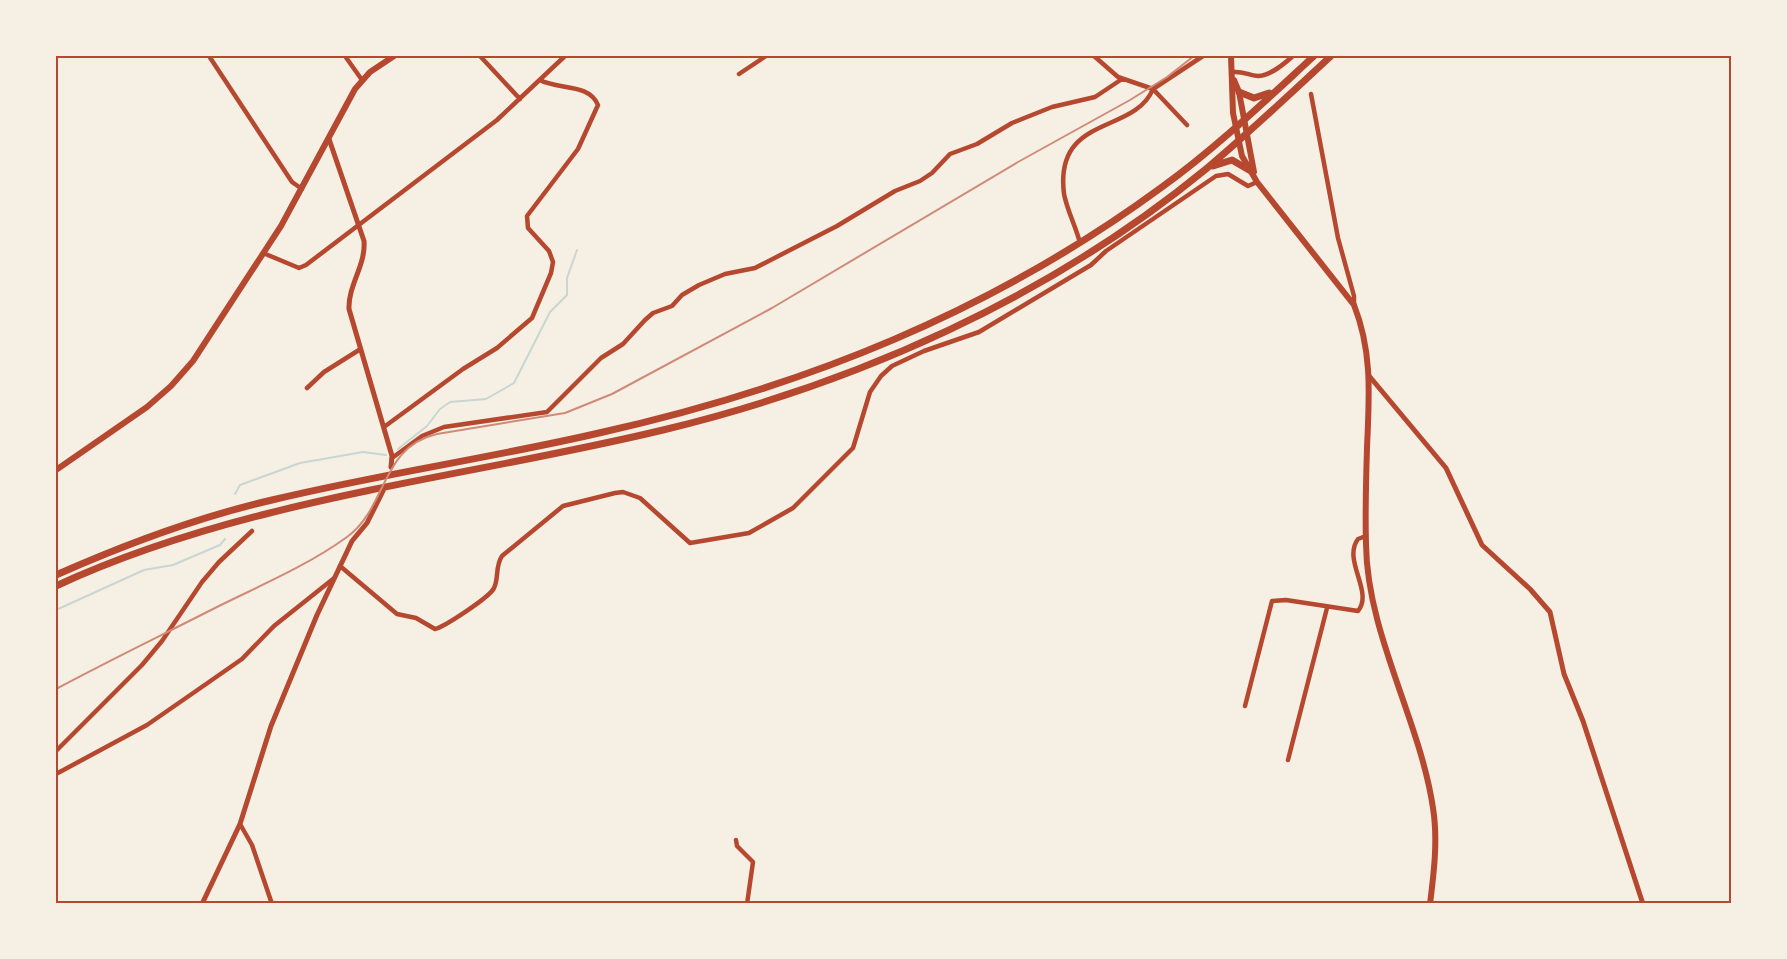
<svg xmlns="http://www.w3.org/2000/svg" width="1787" height="959" font-family="'Crimson Pro',serif">
<rect width="100%" height="100%" fill="#f6efe4"/>
<g fill="none" stroke-linecap="round" stroke-linejoin="round">
<!-- stream -->
<path stroke="#c9d6d2" stroke-width="2" d="M398,449L427,426L440,409L450,402L486,399L514,383L550,312L567,295V278L577,250
M235,494L240,485L300,463L363,452L386,455
M56,610L144,570L173,565L220,545L225,539"/>
<!-- minor -->
<path stroke="#b5482f" stroke-width="4.5" d="M209,56L292,182L302,189
M345,56L362,80
M480,56L520,99
M1094,56L1118,77L1153,89L1203,56
M1233,72C1243,71 1248,75 1258,76C1270,76 1284,64 1293,56
M739,74L766,56
M1311,94L1338,238L1354,296V305
M1080,243C1076,227 1067,210 1064,194C1054,114 1134,135 1153,89L1187,125
M263,253L299,268L306,265L497,120L565,56
M307,388L324,372L359,350
M384,427L463,369L497,348L532,318L551,273L553,262L549,251L528,228L527,216L578,149L598,105C589,83 558,90 540,80
M392,458L422,436L444,427L547,412L601,358L623,344L645,320L653,313L672,306L682,295L699,285L725,274L755,268L837,226L895,191L920,181L932,173L950,154L977,144L1012,123L1052,107L1095,97L1122,79
M340,566L397,614L416,618L435,629C444,627 490,597 494,588C499,578 495,566 502,556L563,506L615,493L623,492L640,498L690,543L749,533L793,508L853,448L870,392L881,376L892,366L924,351L979,332L1091,265L1106,251L1216,176L1228,174L1248,186L1257,182
M1245,706L1272,601L1286,600L1358,611C1374,592 1342,560 1358,539L1366,536
M56,751L142,665L162,641L202,582L219,562L252,531
M1288,760L1327,608
M56,774L147,725L209,682L242,659L274,626L333,579
M240,824L252,845L272,904
M736,840L737,846L753,862L747,904"/>
<!-- tertiary -->
<path stroke="#b5482f" stroke-width="5" d="M329,139L364,241C366,265 348,285 349,309L392,456L391,467
M1370,377L1446,468L1482,545L1530,589L1550,612L1564,674L1583,721L1643,904
M202,904L240,824L271,726L317,615L352,541L367,523L383,491"/>
<!-- secondary -->
<path stroke="#b5482f" stroke-width="6" d="M1231,56L1233,113L1242,156L1257,182L1354,305C1373,353 1369,398 1367,448C1366,480 1365,512 1366,544C1367,634 1420,720 1433,808C1438,839 1434,872 1430,904
M1234,80L1239,92L1254,172
M56,470L147,407L171,386L193,361L281,226L355,89L370,72L394,56"/>
<!-- trunk -->
<path stroke="#b5482f" stroke-width="7" d="M1239,92L1254,98L1269,93
M1213,166L1232,160L1249,170
M56,575C126,544 198,517 272,500C380,474 491,458 599,433C804,387 992,312 1162,187C1216,148 1265,101 1314,56
M56,586C246,498 460,479 663,430C858,383 1050,297 1206,169C1249,133 1290,94 1331,56"/>
<!-- rail -->
<path stroke="#cf8b77" stroke-width="2" d="M56,689C108,661 162,635 215,608C259,586 307,566 347,537C388,507 380,447 437,434L565,413L612,394L772,308L1018,162L1130,100L1167,77L1194,56"/>
</g>
<!-- border -->
<rect width="1787" height="959" fill="none" stroke="#f6efe4" stroke-width="114"/>
<rect x="57" y="57" width="1673" height="845" fill="none" stroke="#b5482f" stroke-width="2"/>
</svg>
